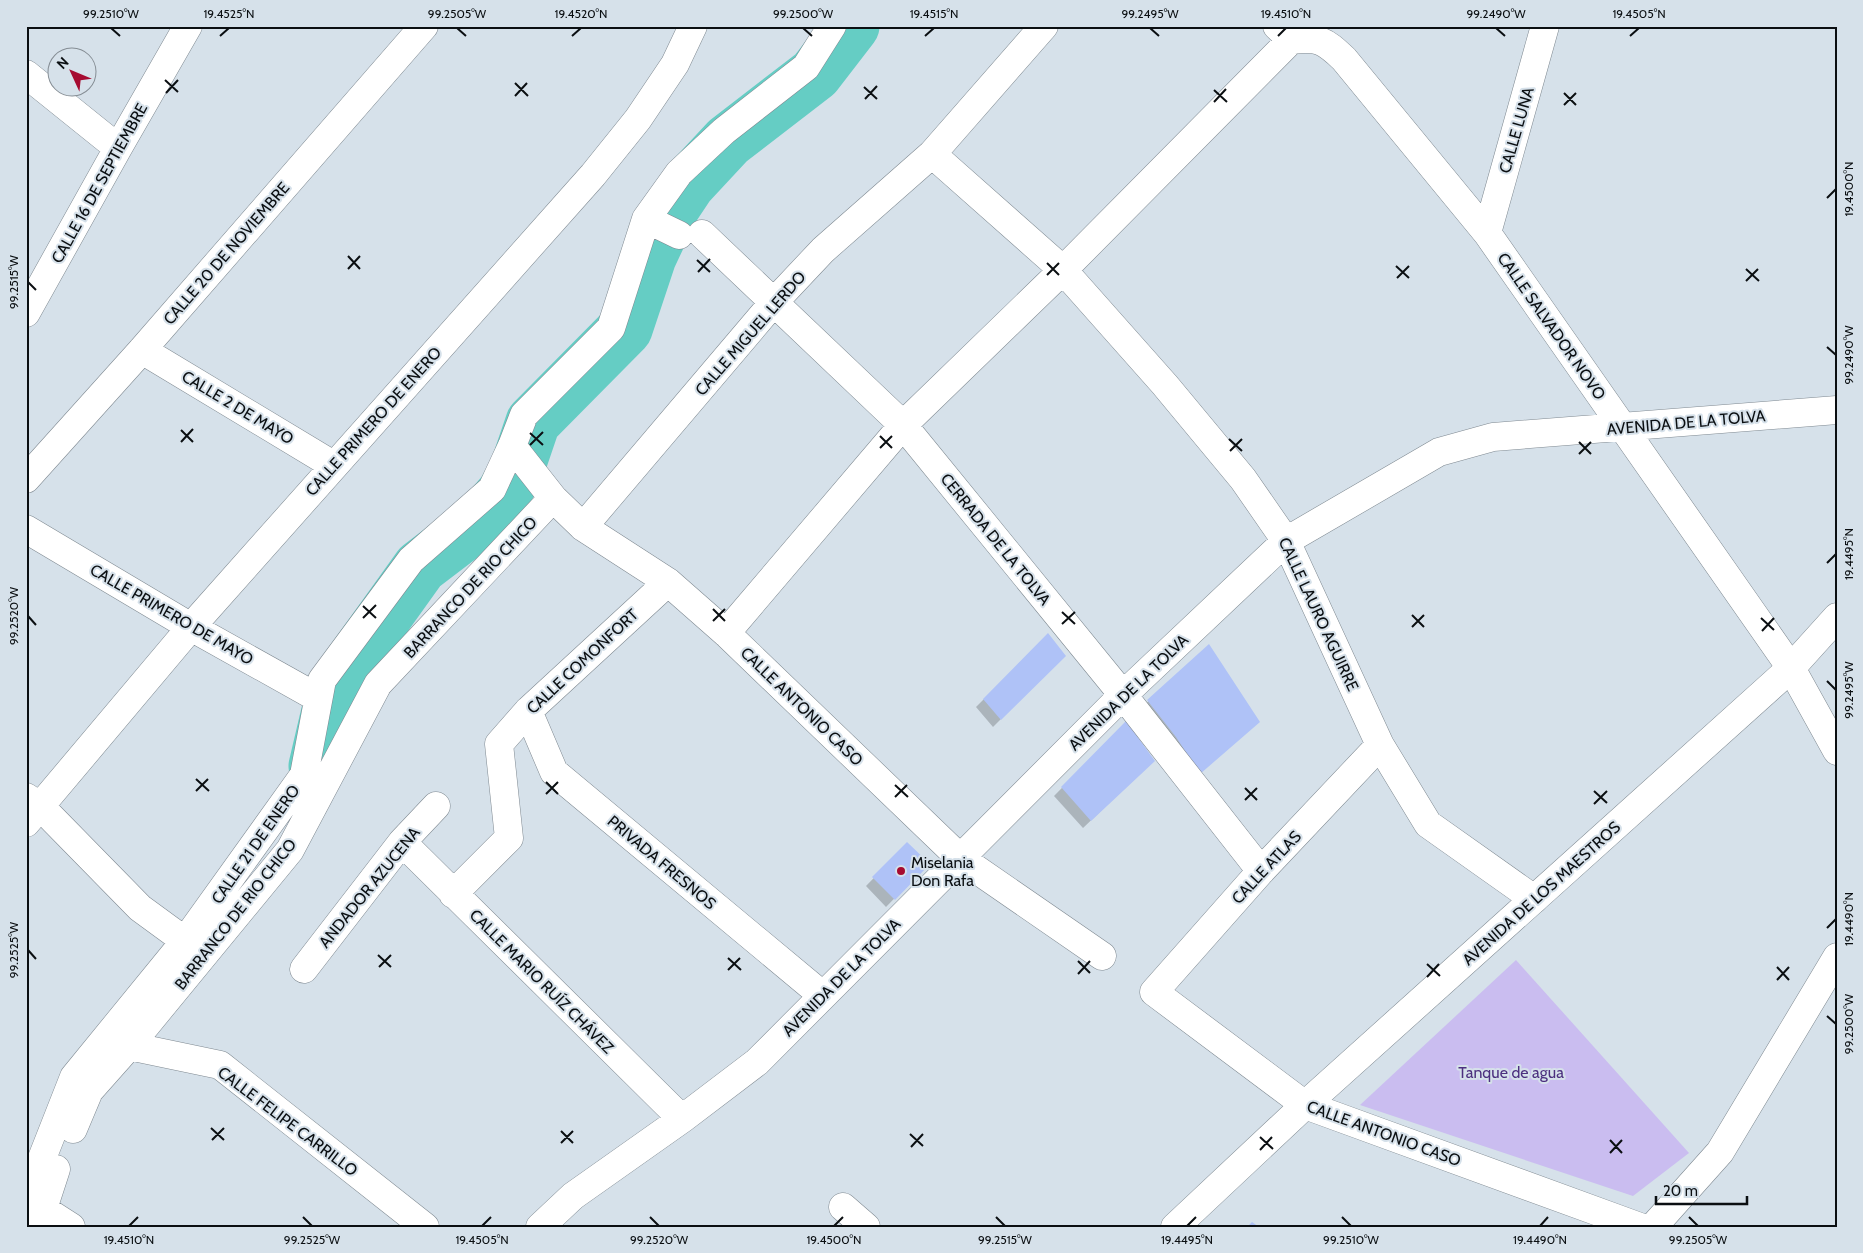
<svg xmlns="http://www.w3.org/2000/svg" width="1863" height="1253" font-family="Cabin,sans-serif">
<rect width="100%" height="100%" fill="#d6e1ea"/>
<!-- green -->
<path fill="#cabdf0" d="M1516,960L1689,1153L1633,1196L1360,1105Z"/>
<!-- shadow -->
<path fill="#0003" d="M1048,635L1064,656L993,727L976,707Z
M1208,646L1192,781L1140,709Z
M1126,723L1146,768L1083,828L1054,796Z
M907,844L928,864L886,907L866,886Z"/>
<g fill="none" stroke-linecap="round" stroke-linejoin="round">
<!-- river -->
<path stroke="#65cdc4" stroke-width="55" d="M316,766L332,698L337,683L420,567L479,522L504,493L516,472L533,422L625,329L649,257L672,208L688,184L728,141L815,74L852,26"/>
</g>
<!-- building -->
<path fill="#afc2f7" d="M1048,633L1066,656L1001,720L983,699Z
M1209,644L1260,722L1200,774L1176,737L1147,700Z
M1126,721L1155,761L1091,821L1061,787Z
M907,842L930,864L895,900L872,877Z
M1252,1222L1259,1227H1247Z"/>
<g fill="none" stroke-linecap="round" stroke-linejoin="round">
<defs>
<path id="street" d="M1277,26L1291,40C1319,37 1324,40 1344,59L1487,233L1791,668L1837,751
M26,74L118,148
M932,154L1063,270L1165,385L1243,479L1286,541L1380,745L1428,824L1534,899
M646,219L679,235
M1487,233L1545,26
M702,234L903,425L1123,695L1261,871
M26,313L118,148L188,26
M142,350L333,465
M512,446L553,498L583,527L668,582L726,633L960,858L1102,956
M26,479L142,350L424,26
M583,527L774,302L823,250L932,154L1044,26
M26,529L191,627L318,698
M726,633L903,425L1063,270L1291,40
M528,711L554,772L822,995
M1380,745L1261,871L1154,992L1305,1105L1640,1227
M26,797L41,807L140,908L181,938
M26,823L191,627L593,175L638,119L675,64L693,26
M402,842L682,1119
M453,894L509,838L499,744L528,711L668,582
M304,969L402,842L436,806
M119,1035L129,1046L220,1065L425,1227
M73,1129L89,1091L129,1046L290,850L378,684L553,498
M26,1199L74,1077L185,941L304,775L322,680L411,560L492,489L512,446L524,415L611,328L646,219L679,173L724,131L806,67L832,26
M843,1207L866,1227
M43,1209L71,1227
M32,1227L43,1209L56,1169
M540,1227L573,1196L682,1119L757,1062L1123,695L1286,541L1439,452L1493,437L1837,410
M1653,1227L1720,1152L1837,957"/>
<path id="secondary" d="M1175,1227L1305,1105L1791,668L1837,617"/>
</defs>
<!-- street casing -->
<use href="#street" stroke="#7f8991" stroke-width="29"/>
<!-- secondary casing -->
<use href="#secondary" stroke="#7f8991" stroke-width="29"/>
<!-- street -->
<use href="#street" stroke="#fff" stroke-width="28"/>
<!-- secondary -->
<use href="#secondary" stroke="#fff" stroke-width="28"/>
</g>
<!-- ticks -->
<path fill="none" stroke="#0b0f12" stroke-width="2" d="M111,28L120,36M457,28L466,36M803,28L812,36M1150,28L1159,36M1496,28L1505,36M220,36L229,28M572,36L581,28M925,36L934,28M1278,36L1286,28M1630,36L1639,28M165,80L178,92M515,83L528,96M864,87L877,99M1214,90L1227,102M166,93L178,80M1564,93L1576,105M515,96L527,83M865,99L877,86M1214,102L1226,89M1564,105L1576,93M1827,198L1836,189M348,256L360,269M697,260L710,272M1047,263L1059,275M1396,266L1409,278M348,269L360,256M1746,269L1759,281M698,272L710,259M1047,275L1059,263M1397,278L1409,266M1746,281L1758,269M28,282L36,290M1827,347L1836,355M181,430L193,442M530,433L543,445M880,436L892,448M1229,439L1242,451M181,442L193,429M1579,442L1591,454M530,445L543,432M880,448L892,436M1230,451L1242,439M1579,454L1591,442M1827,563L1836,554M363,606L376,618M713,609L725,621M1062,612L1075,624M1412,615L1424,627M28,616L36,625M363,618L376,605M1761,618L1774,630M713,621L725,609M1062,624L1075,612M1412,627L1424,615M1762,631L1774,618M1827,681L1836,690M196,779L209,791M546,782L558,794M895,785L908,797M1245,788L1257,800M196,791L208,779M1594,791L1607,803M546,794L558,782M895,797L907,785M1245,800L1257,788M1594,804L1607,791M1827,928L1836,919M28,950L36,959M378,955L391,967M728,958L741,970M1078,961L1090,973M1427,964L1440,976M379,967L391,955M1777,967L1789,980M728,970L740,958M1078,974L1090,961M1427,977L1439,964M1777,980L1789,967M1827,1016L1836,1024M211,1128L224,1140M561,1131L573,1143M910,1134L923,1146M1260,1137L1273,1149M212,1140L224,1128M1610,1140L1622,1153M561,1143L573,1131M911,1147L923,1134M1260,1150L1272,1137M1610,1153L1622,1140M303,1217L312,1226M650,1217L659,1226M996,1217L1005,1226M1342,1217L1351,1226M1689,1217L1698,1226M129,1226L138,1217M482,1226L491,1217M834,1226L843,1217M1187,1226L1196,1217M1540,1226L1548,1217"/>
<!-- markers -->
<circle fill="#a60b31" stroke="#d6e1ea" stroke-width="2" cx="901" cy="871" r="5"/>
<g text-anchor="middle" stroke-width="4" stroke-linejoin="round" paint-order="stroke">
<!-- street labels -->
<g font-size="16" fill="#0b0f12" stroke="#d6e1ea">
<text transform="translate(1516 130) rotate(-74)" y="6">CALLE LUNA</text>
<text transform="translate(99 183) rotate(-61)" y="6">CALLE 16 DE SEPTIEMBRE</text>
<text transform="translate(226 253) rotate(-49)" y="6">CALLE 20 DE NOVIEMBRE</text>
<text transform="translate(1552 326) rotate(55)" y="6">CALLE SALVADOR NOVO</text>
<text transform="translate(750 333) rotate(-49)" y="6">CALLE MIGUEL LERDO</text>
<text transform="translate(238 407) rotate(31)" y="6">CALLE 2 DE MAYO</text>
<text transform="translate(373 421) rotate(-48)" y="6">CALLE PRIMERO DE ENERO</text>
<text transform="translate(1686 422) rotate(-5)" y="6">AVENIDA DE LA TOLVA</text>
<text transform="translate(996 539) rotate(51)" y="6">CERRADA DE LA TOLVA</text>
<text transform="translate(470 587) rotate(-47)" y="6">BARRANCO DE RIO CHICO</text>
<text transform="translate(172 614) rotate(30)" y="6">CALLE PRIMERO DE MAYO</text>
<text transform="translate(1319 614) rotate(65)" y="6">CALLE LAURO AGUIRRE</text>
<text transform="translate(582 661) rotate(-43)" y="6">CALLE COMONFORT</text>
<text transform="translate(1128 692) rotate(-44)" y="6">AVENIDA DE LA TOLVA</text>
<text transform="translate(802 706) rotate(44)" y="6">CALLE ANTONIO CASO</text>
<text transform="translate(255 844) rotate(-55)" y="6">CALLE 21 DE ENERO</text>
<text transform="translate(662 862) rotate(40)" y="6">PRIVADA FRESNOS</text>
<text transform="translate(1266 867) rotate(-47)" y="6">CALLE ATLAS</text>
<text transform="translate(369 887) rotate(-51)" y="6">ANDADOR AZUCENA</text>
<text transform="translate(1541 893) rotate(-42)" y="6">AVENIDA DE LOS MAESTROS</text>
<text transform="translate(235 914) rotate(-52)" y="6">BARRANCO DE RIO CHICO</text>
<text transform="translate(841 977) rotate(-45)" y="6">AVENIDA DE LA TOLVA</text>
<text transform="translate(542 981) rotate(45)" y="6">CALLE MARIO RUÍZ CHÁVEZ</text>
<text transform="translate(288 1121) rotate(37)" y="6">CALLE FELIPE CARRILLO</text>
<text transform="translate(1384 1133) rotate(20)" y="6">CALLE ANTONIO CASO</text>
</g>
<!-- poi labels -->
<g font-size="16" fill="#0b0f12" stroke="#d6e1ea" text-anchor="start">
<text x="911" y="868">Miselania<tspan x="911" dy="18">Don Rafa</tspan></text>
</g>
<!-- park labels -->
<g font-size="16" fill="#4c307f" stroke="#d6e1ea">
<text x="1511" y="1078">Tanque de agua</text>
</g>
</g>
<!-- border -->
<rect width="1863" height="1253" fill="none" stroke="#d6e1ea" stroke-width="55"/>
<!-- north arrow -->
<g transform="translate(72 72) rotate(314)"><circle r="24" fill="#d6e1ea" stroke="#858d94"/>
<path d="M0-4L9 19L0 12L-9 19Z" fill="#a60b31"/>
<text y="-8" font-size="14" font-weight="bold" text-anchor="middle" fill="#0b0f12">N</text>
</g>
<!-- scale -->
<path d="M1656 1196v8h91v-8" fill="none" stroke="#0b0f12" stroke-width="2.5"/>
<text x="1663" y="1196" font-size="15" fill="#0b0f12" stroke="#d6e1ea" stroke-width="4" paint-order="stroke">20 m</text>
<rect x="28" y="28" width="1808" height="1198" fill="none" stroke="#0b0f12" stroke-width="2"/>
<g font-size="12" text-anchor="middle" fill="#0b0f12">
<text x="111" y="18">99.2510°W</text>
<text x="229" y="18">19.4525°N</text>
<text x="457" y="18">99.2505°W</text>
<text x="581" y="18">19.4520°N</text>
<text x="803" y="18">99.2500°W</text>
<text x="934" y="18">19.4515°N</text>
<text x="1150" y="18">99.2495°W</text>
<text x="1286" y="18">19.4510°N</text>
<text x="1496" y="18">99.2490°W</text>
<text x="1639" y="18">19.4505°N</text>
<text transform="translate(1849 189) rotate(-90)" y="4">19.4500°N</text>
<text transform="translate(14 282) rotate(-90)" y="4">99.2515°W</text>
<text transform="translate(1849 355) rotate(-90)" y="4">99.2490°W</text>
<text transform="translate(1849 554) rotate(-90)" y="4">19.4495°N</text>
<text transform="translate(14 616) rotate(-90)" y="4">99.2520°W</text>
<text transform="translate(1849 690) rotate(-90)" y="4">99.2495°W</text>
<text transform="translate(1849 919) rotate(-90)" y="4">19.4490°N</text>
<text transform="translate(14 950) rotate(-90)" y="4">99.2525°W</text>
<text transform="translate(1849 1024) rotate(-90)" y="4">99.2500°W</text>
<text x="129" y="1244">19.4510°N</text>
<text x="312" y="1244">99.2525°W</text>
<text x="482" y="1244">19.4505°N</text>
<text x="659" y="1244">99.2520°W</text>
<text x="834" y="1244">19.4500°N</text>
<text x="1005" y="1244">99.2515°W</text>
<text x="1187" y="1244">19.4495°N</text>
<text x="1351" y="1244">99.2510°W</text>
<text x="1540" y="1244">19.4490°N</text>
<text x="1698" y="1244">99.2505°W</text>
</g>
</svg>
